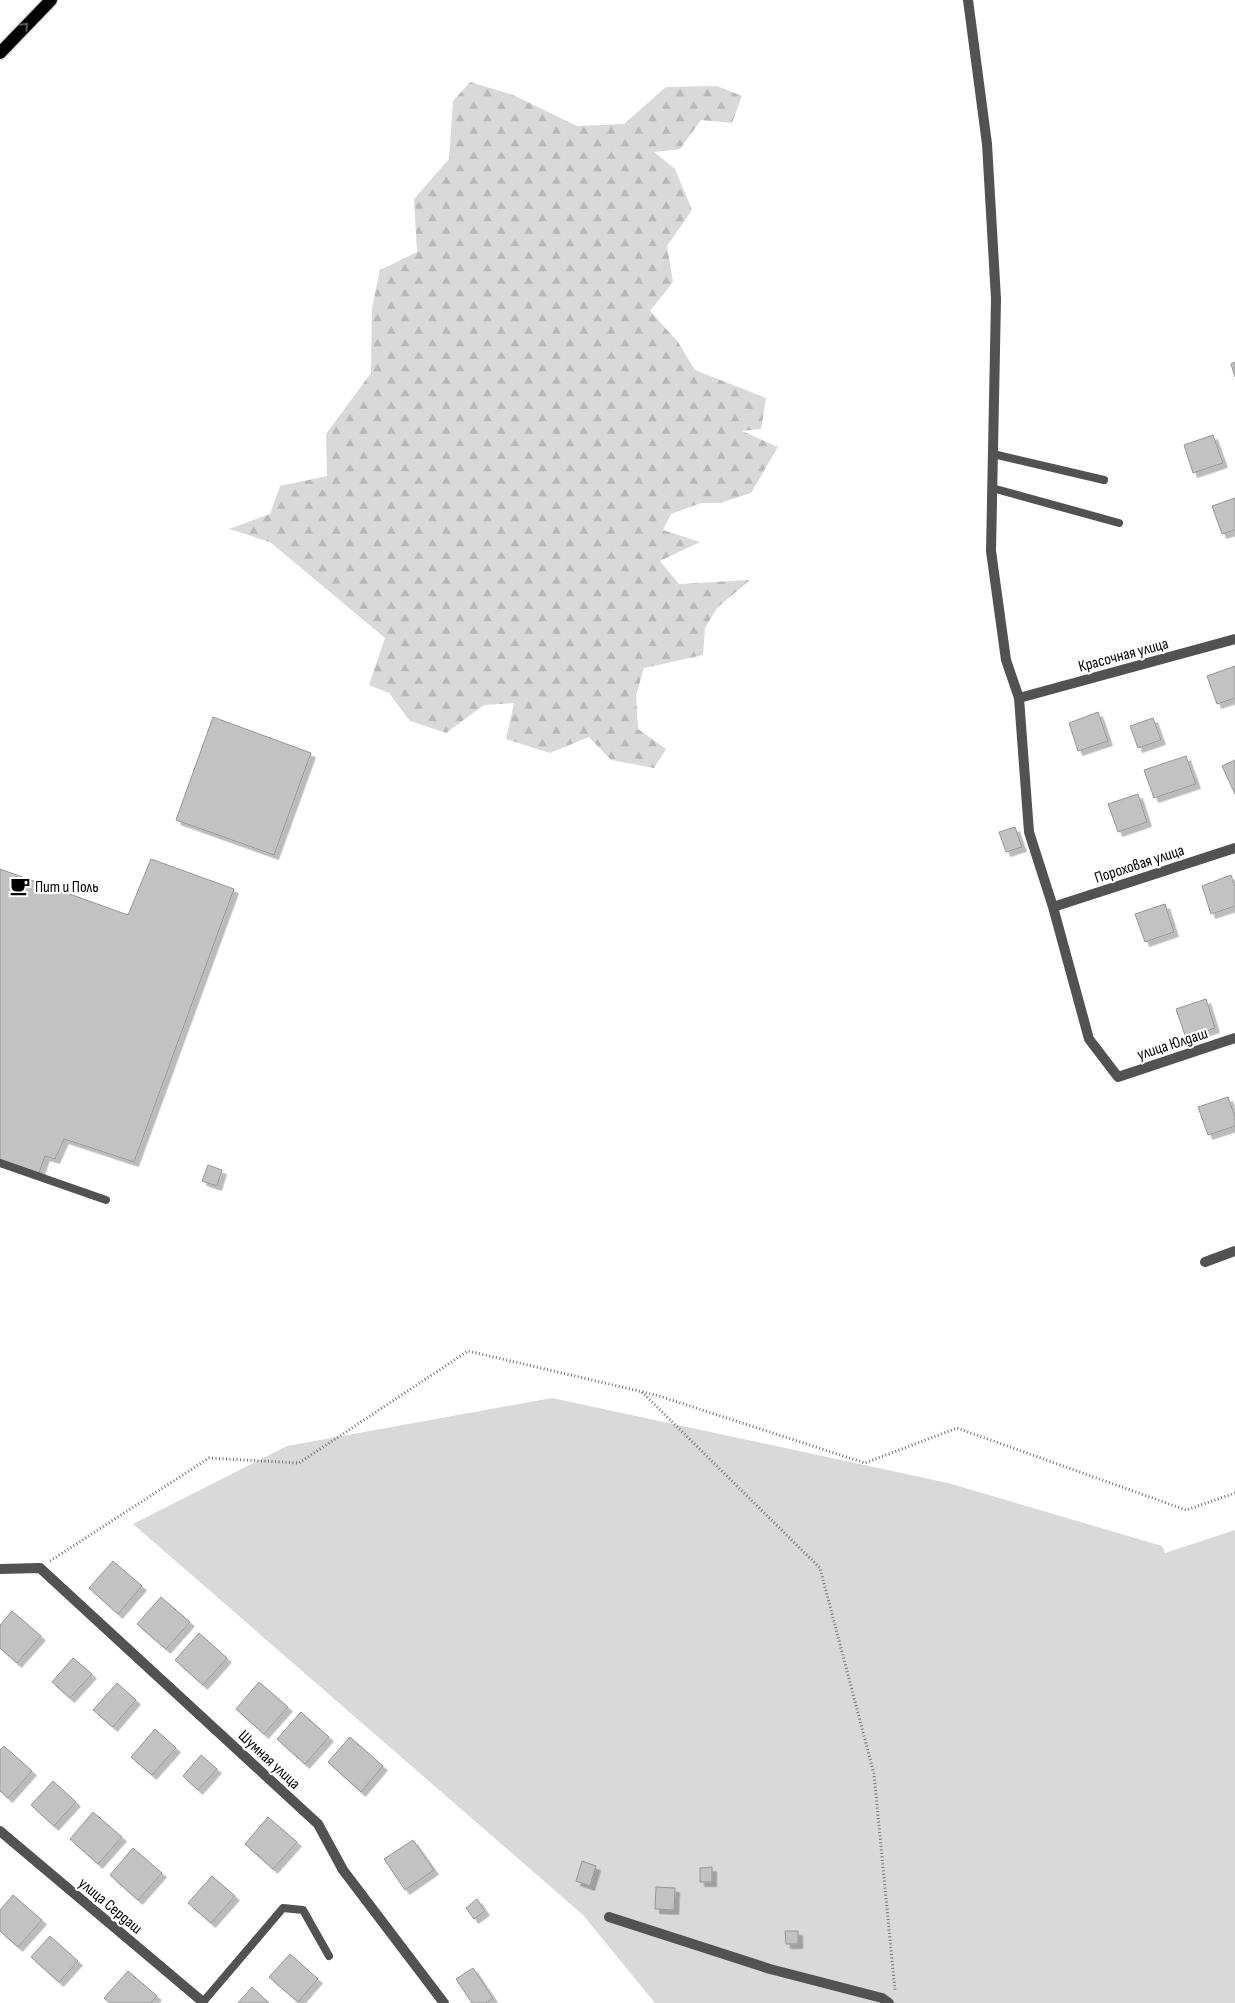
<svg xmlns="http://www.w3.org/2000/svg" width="1235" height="2003" font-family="'Sofia Sans Condensed',sans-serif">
<defs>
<pattern id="forest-firs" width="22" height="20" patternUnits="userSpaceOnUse" patternTransform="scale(1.25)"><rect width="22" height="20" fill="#d9d9d9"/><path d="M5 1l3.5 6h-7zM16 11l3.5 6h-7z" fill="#b8b8b8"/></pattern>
<filter id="shadow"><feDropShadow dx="4.5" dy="4.5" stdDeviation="0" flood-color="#0004"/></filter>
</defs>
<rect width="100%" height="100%" fill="#fff"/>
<!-- grass -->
<path fill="#d9d9d9" d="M552,1398L948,1483L1162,1546L1165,1553L1235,1530V2003H655L583,1915L133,1524L287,1446Z"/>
<!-- forest -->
<path fill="url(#forest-firs)" d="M470,82L513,95L577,126L624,124L666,87L717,86L742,96L732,123L701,120L680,149L654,152L675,169L692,210L667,246L673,282L650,311L678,342L695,370L766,398L761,429L742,431L778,447L751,493L720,503H701L671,514L663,530L700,542L660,561L679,584L750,580L717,608L705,628L703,655L644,668L636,695L638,729L666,749L654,768L611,760L589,737L550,753L506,739L514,703L484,705L446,733L410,721L389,693L369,685L385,638L270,542L229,529L270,514L280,486L327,476L326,434L371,373L372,308L380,270L417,252L414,199L449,159L453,101Z"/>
<!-- building -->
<path fill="#c2c2c2" stroke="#969696" filter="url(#shadow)" d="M1235,362V377L1231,364Z
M1213,435L1223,463L1193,473L1184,445Z
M1235,498V530L1222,534L1212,506Z
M1235,666V698L1217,704L1207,676Z
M1098,712L1108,741L1078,751L1069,723Z
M213,717L311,753L274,855L176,820Z
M1153,718L1161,740L1138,748L1130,726Z
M1186,756L1196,784L1154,798L1144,770Z
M1235,760V794L1222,766Z
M1138,794L1147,822L1118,832L1108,804Z
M1015,827L1022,847L1006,852L999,832Z
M151,859L234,889L134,1162L64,1139L55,1159L45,1156L39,1173L0,1159V869L128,915Z
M1231,875L1235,887V906L1211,914L1202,886Z
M1165,904L1174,932L1145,942L1135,914Z
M1206,999L1215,1028L1186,1038L1176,1009Z
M1228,1097L1235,1117V1126L1208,1135L1198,1107Z
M208,1165L222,1170L217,1186L202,1181Z
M113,1561L142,1586L118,1614L89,1588Z
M161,1597L190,1622L166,1649L137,1624Z
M12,1611L41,1636L17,1663L0,1648V1625Z
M199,1633L227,1658L203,1685L175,1660Z
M73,1658L92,1674L70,1698L52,1682Z
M259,1682L288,1707L264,1734L236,1709Z
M117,1683L136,1700L113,1727L93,1710Z
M301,1712L329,1737L305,1764L277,1739Z
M155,1729L176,1748L152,1775L131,1757Z
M350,1737L383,1766L361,1792L328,1762Z
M4,1746L32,1771L8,1798L0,1791V1750Z
M201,1755L217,1769L198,1790L183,1776Z
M53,1781L76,1802L54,1826L31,1805Z
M93,1812L122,1837L98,1864L70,1839Z
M268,1817L297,1842L273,1869L245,1844Z
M413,1840L434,1870L405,1890L384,1859Z
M133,1848L162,1873L138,1900L110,1875Z
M582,1861L596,1866L590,1886L576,1881Z
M712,1867V1882H700V1868Z
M212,1876L235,1896L211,1923L188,1903Z
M656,1887L675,1888L674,1910L655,1909Z
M13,1895L42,1920L18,1947L0,1931V1910Z
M477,1899L485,1911L474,1919L466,1908Z
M785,1931H798V1944H786Z
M50,1936L78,1961L59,1982L31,1957Z
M290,1954L318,1979L298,2002L269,1977Z
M473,1968L493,1998L486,2003H472L456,1979Z
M128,1971L157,1996L150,2003H110L104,1998Z
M252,1987L269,2003H238Z"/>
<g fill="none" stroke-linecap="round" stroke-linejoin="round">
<defs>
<path id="primary" d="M0,53L51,0"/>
</defs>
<!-- primary casing -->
<use href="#primary" stroke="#dbdbdb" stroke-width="15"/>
<!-- path -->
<path stroke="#747474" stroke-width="3" stroke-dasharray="1 2.5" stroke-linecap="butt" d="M642,1392L820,1568L874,1774L895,1991
M50,1561L209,1458L299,1463L468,1351L656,1395L865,1463L957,1428L1186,1510L1235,1493"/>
<!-- lane -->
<path stroke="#525252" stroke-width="8" d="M993,454L1104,480
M992,488L1119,523
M0,1163L106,1200
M203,2002L283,1908L303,1910L329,1956"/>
<!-- street -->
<path stroke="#525252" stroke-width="10" d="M968,0L987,144L996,299L991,551L1006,660L1019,698L1029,832L1053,907L1089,1039L1118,1077L1235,1038
M1019,698L1235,639
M1053,907L1235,848
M1205,1262L1235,1251
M0,1569L40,1568L318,1824L343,1870L444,2003
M0,1831L203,2002L202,2003
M609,1917L770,1969L882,1998L889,2003"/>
<!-- primary -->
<use href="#primary" stroke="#000" stroke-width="12"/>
</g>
<!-- one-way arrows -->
<defs><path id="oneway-chevron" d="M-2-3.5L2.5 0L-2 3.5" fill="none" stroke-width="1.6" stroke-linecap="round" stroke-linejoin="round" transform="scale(1.25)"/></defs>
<use stroke="#595959" href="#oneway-chevron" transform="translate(25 26) rotate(-46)"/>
<!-- icons -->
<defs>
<symbol id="cafe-bare" viewBox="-9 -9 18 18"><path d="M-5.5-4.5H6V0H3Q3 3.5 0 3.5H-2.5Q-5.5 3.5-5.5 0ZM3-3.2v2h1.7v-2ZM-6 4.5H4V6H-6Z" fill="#000" stroke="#fff" stroke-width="2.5" paint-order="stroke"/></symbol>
</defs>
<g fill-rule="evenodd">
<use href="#cafe-bare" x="6" y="872" width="28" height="28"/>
</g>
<g text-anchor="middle" stroke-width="4.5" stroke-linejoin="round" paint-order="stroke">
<!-- street labels -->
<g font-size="16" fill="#000" stroke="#fff">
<text transform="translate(1123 654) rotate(-15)" y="6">Красочная улица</text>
<text transform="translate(1139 863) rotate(-18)" y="6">Пороховая улица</text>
<text transform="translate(1172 1043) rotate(-18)" y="6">улица Юлдаш</text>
<text transform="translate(270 1759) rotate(43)" y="6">Шумная улица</text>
<text transform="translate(111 1905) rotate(40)" y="6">улица Сердаш</text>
</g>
<!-- poi labels -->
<g font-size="16" fill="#000" stroke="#fff" text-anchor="start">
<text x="35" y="892">Пит и Поль</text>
</g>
</g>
</svg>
